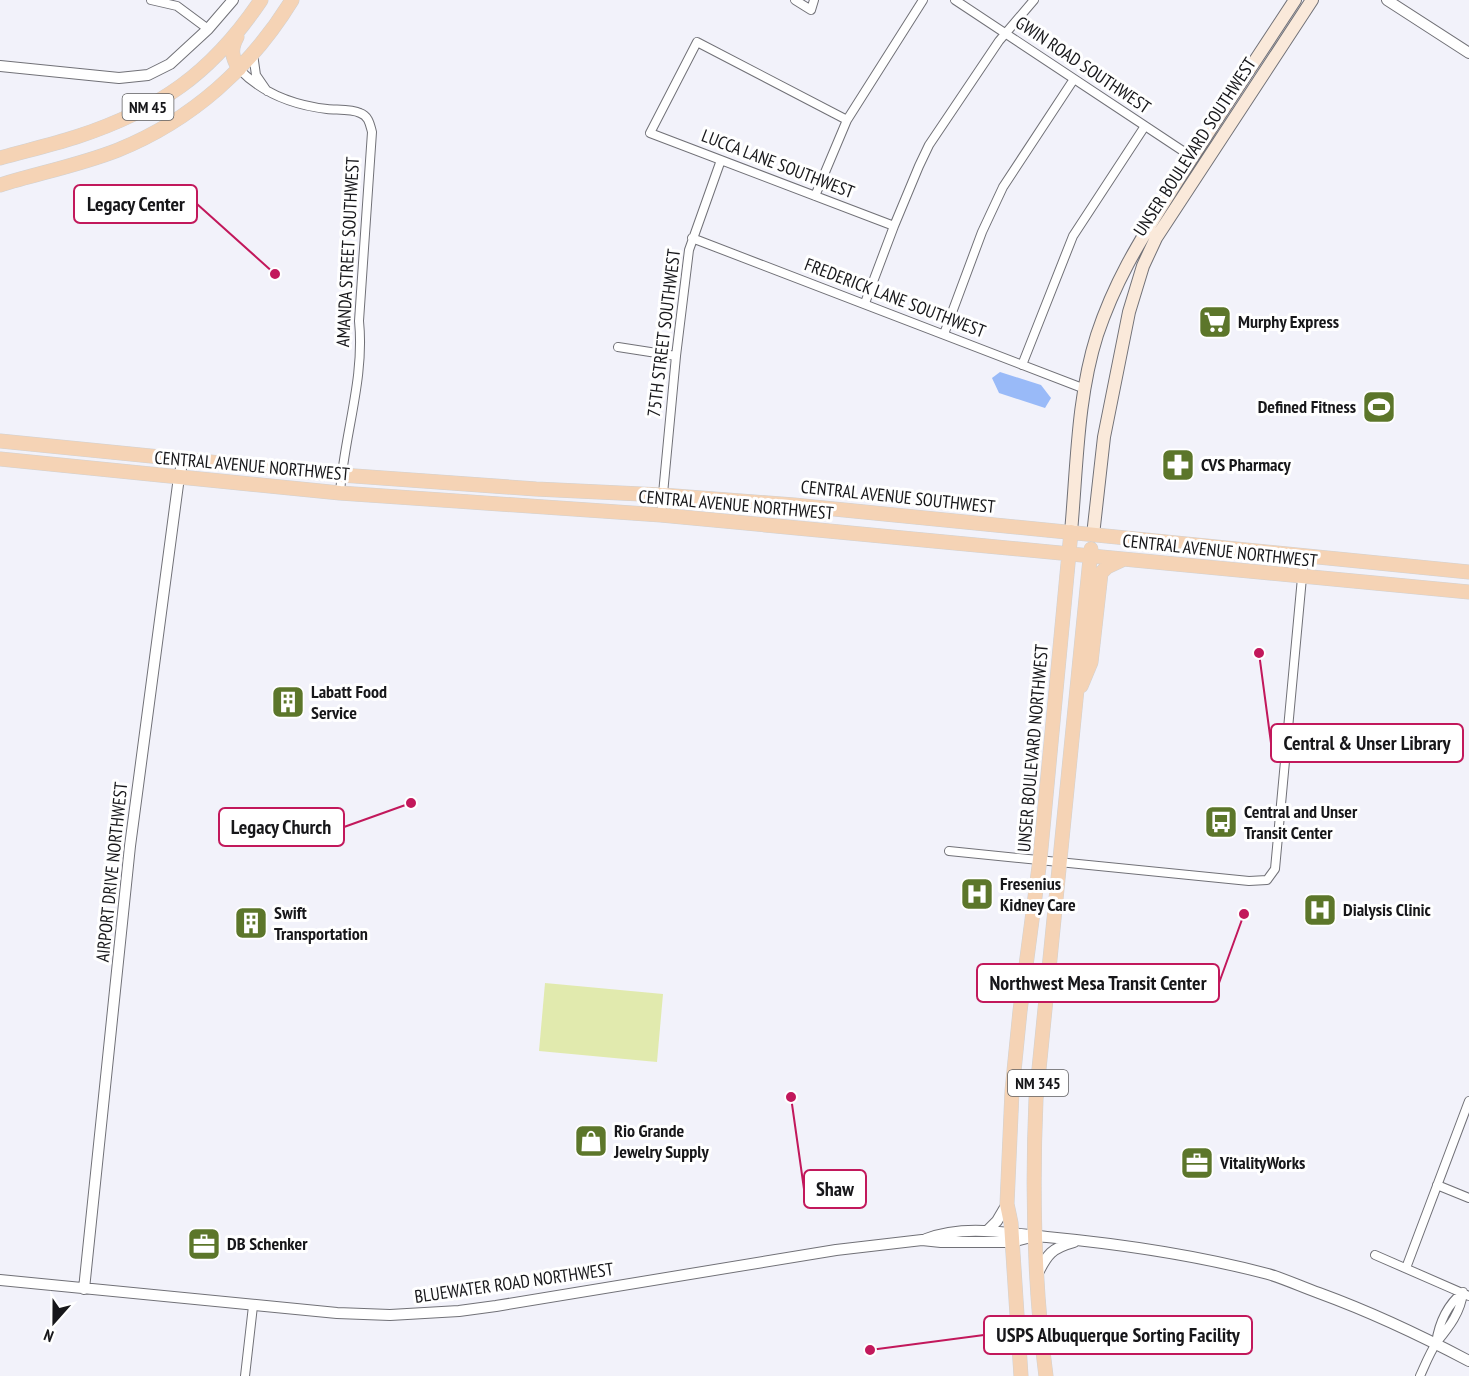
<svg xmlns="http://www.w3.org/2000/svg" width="1469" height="1376" font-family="'PT Sans Narrow',sans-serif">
<rect width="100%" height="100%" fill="#f2f2fa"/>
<!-- green -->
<path fill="#e1eaae" d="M545,983L663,994L657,1062L539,1051Z"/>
<!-- water -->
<path fill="#99baf8" d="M1000,372L1041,385L1051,398L1045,408L999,393L992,378Z"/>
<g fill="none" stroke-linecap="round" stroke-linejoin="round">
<defs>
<path id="minor" d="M151,0L177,6L208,29
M795,0L811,10L814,0
M955,0L1192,157
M253,54L256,75L267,91
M239,69C263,94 293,105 327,109C337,110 352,109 360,113C369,116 370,125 372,132L359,321C365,379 344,435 340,493
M847,120L697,42L650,133L894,226
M815,196L847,120L923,0
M692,238L1085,389
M865,303L894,226L919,166L929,145L999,41L1034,0
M944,334L982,232L1003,187L1074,79
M618,347L676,356
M1022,365L1073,236L1145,126
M661,515L676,356L689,250L721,160
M949,851L1249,881L1267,880L1275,869L1304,556
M1437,1185L1469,1198
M1375,1255L1469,1296
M1406,1268L1469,1101
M1436,1343C1439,1323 1447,1305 1463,1292
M245,1376L253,1306
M1420,1376C1425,1365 1430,1352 1437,1342C1449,1327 1461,1312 1463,1292"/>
<path id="tertiary" d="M1387,0L1469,53
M0,66L119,78L148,75L170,64L208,29L233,0
M987,1231L997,1221L1007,1204
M926,1239C964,1224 1007,1233 1047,1237C1121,1244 1196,1255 1268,1274C1285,1279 1302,1287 1319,1293C1371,1312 1420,1335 1469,1361
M1037,1275C1047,1254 1052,1248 1074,1242
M0,1280L337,1313L390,1315L459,1311L496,1306L836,1250L922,1240L941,1242H1011L1035,1236
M84,1289L130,846L179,477L183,460"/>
<path id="secondary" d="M1071,532C1077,467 1077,398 1097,335C1117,275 1144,235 1176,183C1215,121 1255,61 1295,0
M1093,535L1104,437L1129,312L1143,266L1156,238L1312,0"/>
<path id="primary" d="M237,37C230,50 232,57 239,69
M0,158C25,151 51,145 76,137C159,110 212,73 261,0
M0,185C39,173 80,165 118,150C192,120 251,67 292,0
M0,441L341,475L536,489L662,495L794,505L1469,572
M0,459L340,493L661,515L1469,592
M1081,686L1091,662L1101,573L1107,567L1122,560
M1021,1376L1011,1223L1007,1204L1012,1091L1020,1011L1040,859L1071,532
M1046,1376C1034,1285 1032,1191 1036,1099L1091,549"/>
</defs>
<!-- minor casing -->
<use href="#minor" stroke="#717177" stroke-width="10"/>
<!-- tertiary casing -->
<use href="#tertiary" stroke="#717177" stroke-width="12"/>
<!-- secondary casing -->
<use href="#secondary" stroke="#717177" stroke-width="14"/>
<!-- primary casing -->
<use href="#primary" stroke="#d1d1d1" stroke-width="15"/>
<!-- minor -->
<use href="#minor" stroke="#fff" stroke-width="8"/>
<!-- tertiary -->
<use href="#tertiary" stroke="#fff" stroke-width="10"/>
<!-- secondary -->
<use href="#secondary" stroke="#fae9da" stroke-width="12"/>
<!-- primary -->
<use href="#primary" stroke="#f5d3b5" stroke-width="14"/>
</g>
<!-- icons -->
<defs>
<symbol id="supermarket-square" viewBox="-11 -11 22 22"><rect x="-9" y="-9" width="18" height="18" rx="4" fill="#5c762a" stroke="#fff"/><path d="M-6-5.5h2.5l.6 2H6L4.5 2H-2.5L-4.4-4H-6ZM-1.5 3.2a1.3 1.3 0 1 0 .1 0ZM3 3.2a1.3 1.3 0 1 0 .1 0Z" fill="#fff"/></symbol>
<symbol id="stadium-square" viewBox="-11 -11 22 22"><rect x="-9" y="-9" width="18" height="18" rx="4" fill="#5c762a" stroke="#fff"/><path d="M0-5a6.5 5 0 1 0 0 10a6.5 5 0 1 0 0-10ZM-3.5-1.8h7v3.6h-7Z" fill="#fff"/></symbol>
<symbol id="pharmacy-square" viewBox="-11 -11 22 22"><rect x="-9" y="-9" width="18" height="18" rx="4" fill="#5c762a" stroke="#fff"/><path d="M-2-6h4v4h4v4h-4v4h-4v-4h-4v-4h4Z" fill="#fff"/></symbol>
<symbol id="building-square" viewBox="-11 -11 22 22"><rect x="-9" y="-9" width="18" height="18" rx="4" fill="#5c762a" stroke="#fff"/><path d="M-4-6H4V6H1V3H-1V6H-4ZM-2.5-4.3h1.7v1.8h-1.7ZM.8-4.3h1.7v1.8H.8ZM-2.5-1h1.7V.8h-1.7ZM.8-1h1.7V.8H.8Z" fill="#fff"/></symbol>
<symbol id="bus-square" viewBox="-11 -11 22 22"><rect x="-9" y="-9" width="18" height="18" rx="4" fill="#5c762a" stroke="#fff"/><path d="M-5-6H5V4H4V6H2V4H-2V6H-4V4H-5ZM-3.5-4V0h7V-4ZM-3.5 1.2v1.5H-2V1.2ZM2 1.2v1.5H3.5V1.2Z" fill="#fff"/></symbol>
<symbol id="hospital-square" viewBox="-11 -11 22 22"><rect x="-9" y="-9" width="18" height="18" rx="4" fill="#5c762a" stroke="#fff"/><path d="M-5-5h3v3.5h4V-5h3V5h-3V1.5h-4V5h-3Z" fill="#fff"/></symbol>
<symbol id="shop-square" viewBox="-11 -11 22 22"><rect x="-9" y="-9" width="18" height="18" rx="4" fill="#5c762a" stroke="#fff"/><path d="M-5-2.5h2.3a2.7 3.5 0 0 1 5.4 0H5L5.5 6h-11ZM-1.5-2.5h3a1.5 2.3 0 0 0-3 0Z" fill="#fff"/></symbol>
<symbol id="office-square" viewBox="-11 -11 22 22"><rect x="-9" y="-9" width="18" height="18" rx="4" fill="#5c762a" stroke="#fff"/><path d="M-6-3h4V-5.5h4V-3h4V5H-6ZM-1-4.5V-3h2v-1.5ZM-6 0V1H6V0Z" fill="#fff"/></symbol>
</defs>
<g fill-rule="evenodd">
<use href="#supermarket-square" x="1196" y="303" width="38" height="38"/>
<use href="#stadium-square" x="1360" y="388" width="38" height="38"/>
<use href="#pharmacy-square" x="1159" y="446" width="38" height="38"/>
<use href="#building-square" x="269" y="683" width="38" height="38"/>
<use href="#bus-square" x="1202" y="803" width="38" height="38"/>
<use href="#hospital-square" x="958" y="875" width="38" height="38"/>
<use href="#hospital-square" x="1301" y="891" width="38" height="38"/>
<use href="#building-square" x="232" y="904" width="38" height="38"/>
<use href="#shop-square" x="572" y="1122" width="38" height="38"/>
<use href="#office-square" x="1178" y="1144" width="38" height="38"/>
<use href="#office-square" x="185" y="1225" width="38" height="38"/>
</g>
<g text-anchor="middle" stroke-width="6" stroke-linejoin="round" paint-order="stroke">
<!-- shield labels -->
<g fill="#fff" stroke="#5d5d5f" stroke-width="1.5">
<rect x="122.5" y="94" width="51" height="26" rx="4.5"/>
<rect x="1008" y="1070" width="60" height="26" rx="4.5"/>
</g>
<g font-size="16" font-weight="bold" fill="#17171a">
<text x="148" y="113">NM 45</text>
<text x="1038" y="1089">NM 345</text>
</g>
<!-- street labels -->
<g font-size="18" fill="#17171a" stroke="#fff">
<text transform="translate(1083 65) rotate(34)" y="6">GWIN ROAD SOUTHWEST</text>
<text transform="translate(1195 147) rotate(-57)" y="6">UNSER BOULEVARD SOUTHWEST</text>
<text transform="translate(778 164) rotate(21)" y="6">LUCCA LANE SOUTHWEST</text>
<text transform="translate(348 252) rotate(-87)" y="6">AMANDA STREET SOUTHWEST</text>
<text transform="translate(895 298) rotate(21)" y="6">FREDERICK LANE SOUTHWEST</text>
<text transform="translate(664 333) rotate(-83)" y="6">75TH STREET SOUTHWEST</text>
<text transform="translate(252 466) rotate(5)" y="6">CENTRAL AVENUE NORTHWEST</text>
<text transform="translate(898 497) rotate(6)" y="6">CENTRAL AVENUE SOUTHWEST</text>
<text transform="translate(736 505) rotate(5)" y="6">CENTRAL AVENUE NORTHWEST</text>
<text transform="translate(1220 551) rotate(6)" y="6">CENTRAL AVENUE NORTHWEST</text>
<text transform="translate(1033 748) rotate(-85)" y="6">UNSER BOULEVARD NORTHWEST</text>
<text transform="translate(112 872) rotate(-84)" y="6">AIRPORT DRIVE NORTHWEST</text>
<text transform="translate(514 1283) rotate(-8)" y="6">BLUEWATER ROAD NORTHWEST</text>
</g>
<!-- poi labels -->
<g font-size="18" font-weight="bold" fill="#17171a" stroke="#fff" text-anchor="start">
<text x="1238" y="328">Murphy Express</text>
<text x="1356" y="413" text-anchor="end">Defined Fitness</text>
<text x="1201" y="471">CVS Pharmacy</text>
<text x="311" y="698">Labatt Food<tspan x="311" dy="21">Service</tspan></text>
<text x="1244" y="818">Central and Unser<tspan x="1244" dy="21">Transit Center</tspan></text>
<text x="1000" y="890">Fresenius<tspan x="1000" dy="21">Kidney Care</tspan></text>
<text x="1343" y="916">Dialysis Clinic</text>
<text x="274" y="919">Swift<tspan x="274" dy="21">Transportation</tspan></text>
<text x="614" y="1137">Rio Grande<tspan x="614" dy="21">Jewelry Supply</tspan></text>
<text x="1220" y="1169">VitalityWorks</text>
<text x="227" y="1250">DB Schenker</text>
</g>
</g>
<!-- callouts -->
<path fill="none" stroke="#c2185b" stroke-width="2" d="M275 274L197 204M1259 653L1271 743M411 803L344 827M1244 914L1219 983M791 1097L804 1189M870 1350L984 1335"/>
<g fill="#c2185b" stroke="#fff" stroke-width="2">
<circle cx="275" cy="274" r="6"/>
<circle cx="1259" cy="653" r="6"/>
<circle cx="411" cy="803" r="6"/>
<circle cx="1244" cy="914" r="6"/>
<circle cx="791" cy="1097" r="6"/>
<circle cx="870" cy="1350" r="6"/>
</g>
<g fill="#fff" stroke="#c2185b" stroke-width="2">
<rect x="74" y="185" width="123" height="38" rx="6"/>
<rect x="1271" y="724" width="192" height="38" rx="6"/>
<rect x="219" y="808" width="125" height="38" rx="6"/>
<rect x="977" y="964" width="242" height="38" rx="6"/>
<rect x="804" y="1170" width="62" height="38" rx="6"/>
<rect x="984" y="1316" width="268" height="38" rx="6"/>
</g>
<g font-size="20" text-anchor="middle" font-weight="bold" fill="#17171a">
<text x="136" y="211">Legacy Center</text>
<text x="1367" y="750">Central &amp; Unser Library</text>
<text x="281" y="834">Legacy Church</text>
<text x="1098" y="990">Northwest Mesa Transit Center</text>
<text x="835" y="1196">Shaw</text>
<text x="1118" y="1342">USPS Albuquerque Sorting Facility</text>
</g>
<!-- north arrow -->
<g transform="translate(54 1322) rotate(201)" stroke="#ffffff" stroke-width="4.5" paint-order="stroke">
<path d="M0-4.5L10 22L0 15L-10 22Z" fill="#17171a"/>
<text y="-9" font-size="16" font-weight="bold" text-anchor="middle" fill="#17171a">N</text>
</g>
</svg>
